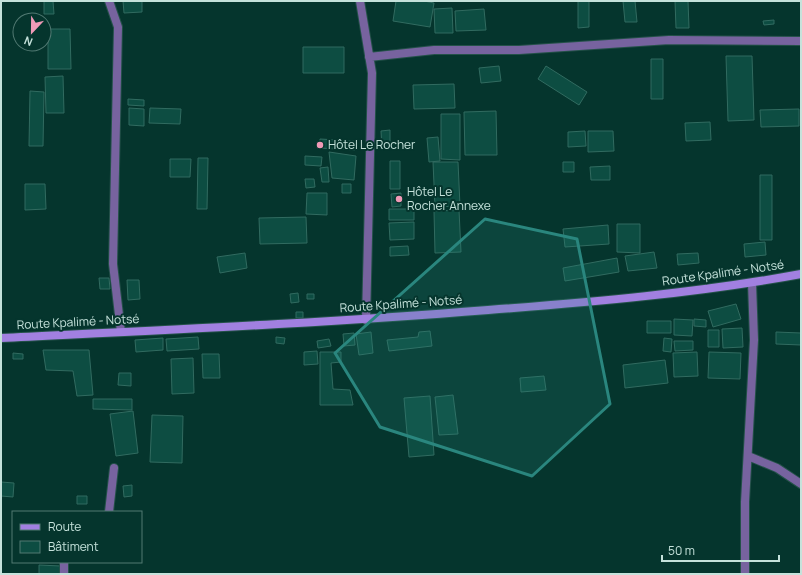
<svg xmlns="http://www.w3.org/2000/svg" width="802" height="575" font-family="Manrope,sans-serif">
<rect width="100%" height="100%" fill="#05352d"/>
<!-- building -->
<path fill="#0d4d42" stroke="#316b60" d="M44,1H53L54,14H44Z
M123,1H142V12L124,13Z
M396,1H424L434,3L430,27L393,21Z
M578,1H589V27L578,28Z
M623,1H635L637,22H625Z
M675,1H688L689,28H676Z
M452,8L453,33H435L434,9Z
M484,9L486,30L456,31L455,11Z
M774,20V24L764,25L763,21Z
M48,29H70L71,69H48Z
M303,47H344V73H303Z
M726,56H752L754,120L728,121Z
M651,59H663V99H651Z
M499,66L501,81L481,83L479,68Z
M546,66L587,92L579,105L538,79Z
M63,76L64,113H46L45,77Z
M454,84L455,108L414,109L413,85Z
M30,91L44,92L43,146H29Z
M128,99L144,100V106L128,105Z
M129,108L144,109V126L129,125Z
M150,108L181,109L180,124L149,123Z
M799,109V126L761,127L760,110Z
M496,111L497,155H465L464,112Z
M441,114H460V160L441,159Z
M710,122L711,140L686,141L685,123Z
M390,130V148H382L381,131Z
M585,131L586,146L568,147V132Z
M588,131H613L614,151L588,152Z
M438,137L440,161L429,162L427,138Z
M320,139L355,141V150L319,148Z
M329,152L356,156L354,180L332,178Z
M305,156L322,157L321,166L305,165Z
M198,158H208L207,209H197Z
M170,159H191L190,177H170Z
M390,161H400V189H390Z
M433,162H458L460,206L435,207Z
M563,162H574V172H563Z
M610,166V180H591L590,167Z
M328,167L329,182H322L320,168Z
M760,175H772V240H760Z
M305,179H314L315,187L306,188Z
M25,184H45L46,209L25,210Z
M342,184H351V193H342Z
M307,193H327V215L306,214Z
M401,193V206L392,207L391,194Z
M389,209H414V220H389Z
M459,210L461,252L435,253L434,211Z
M306,217L307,243L260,244L259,218Z
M414,222V239L390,240L389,223Z
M617,224H640V253L617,252Z
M608,225L609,244L565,247L563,229Z
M765,242L766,255L745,257L744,244Z
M408,246L409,255L390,256V247Z
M654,252L657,268L628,271L625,256Z
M245,253L247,268L220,273L217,257Z
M698,253L699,263L678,265L677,254Z
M617,258L619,272L565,281L563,268Z
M99,278H109L110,289H100Z
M127,280H139L140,299L128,300Z
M298,293L299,302L291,303L290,294Z
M307,294H314V299H307Z
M736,304L741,319L713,327L708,311Z
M296,312H303V318H296Z
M674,319L693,320L692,336L674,335Z
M694,319L706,320V327L694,326Z
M647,321H671V333H647Z
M742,328L743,347L723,348L722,329Z
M708,330H719V347H708Z
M430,331L432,346L389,351L387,340L418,337L419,332Z
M371,332L373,353L359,355L356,334Z
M776,332L801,333V345L776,344Z
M354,333L355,345L344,346L343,334Z
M198,337L199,349L167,351L166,339Z
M276,337L285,338L284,344L276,343Z
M163,338V350L136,352L135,340Z
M664,338L672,339L671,352L663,351Z
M329,339L331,346L318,348L317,341Z
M674,341H693V350L675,351Z
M43,350H89L93,395L77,396L73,371L46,370Z
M317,351L318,364L304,365V352Z
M320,352H341V362L331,363L333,389L350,390L353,405H320Z
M697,352L698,376L674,377L673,353Z
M709,352L741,353L740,379L708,378Z
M13,353L23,354V359H13Z
M202,354H219L220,378H203Z
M193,358L194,393L172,394L171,359Z
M665,360L668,383L625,388L623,365Z
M119,373H131V386L118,385Z
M544,376L546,390L521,392L520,378Z
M453,395L458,434L439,435L435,397Z
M430,396L434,455L409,457L404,398Z
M93,399H132V410L93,409Z
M133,411L138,453L116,456L110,414Z
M152,415L183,416L182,463L150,462Z
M1,482L14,483L13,497L1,496Z
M132,485V496L124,497L123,486Z
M77,496H87V504H77Z
M39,565L61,566V574H39Z"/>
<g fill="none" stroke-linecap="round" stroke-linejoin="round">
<defs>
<path id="street" d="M109,1L118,27L113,264L121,332
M360,1L372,73L366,320
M369,57L434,50H519L669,40L801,41
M748,456L777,468L801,484
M109,512L114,468
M64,562V574
M745,574V502L754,340L752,283"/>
<path id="secondary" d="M1,338C164,330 326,323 488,310C593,302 698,293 801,274"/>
</defs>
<!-- street casing -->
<use href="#street" stroke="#245149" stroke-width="10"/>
<!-- secondary casing -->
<use href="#secondary" stroke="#245149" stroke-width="10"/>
<!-- street -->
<use href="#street" stroke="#77639f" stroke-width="8"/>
<!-- secondary -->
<use href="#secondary" stroke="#a180e0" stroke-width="8"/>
</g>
<!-- marked area -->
<path fill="#2a867e" fill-opacity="0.2" stroke="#2a867e" stroke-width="3" stroke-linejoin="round" d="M485,219L577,239L610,404L532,476L380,427L335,353Z"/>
<!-- markers -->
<g fill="#f09ab7" stroke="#05352d" stroke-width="1.5">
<circle cx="320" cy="145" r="4"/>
<circle cx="399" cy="199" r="4"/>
</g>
<g text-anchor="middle" stroke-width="4" stroke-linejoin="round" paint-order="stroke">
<!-- poi labels -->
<g font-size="12" fill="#c5e2db" stroke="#05352d" text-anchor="start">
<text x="328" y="149">Hôtel Le Rocher</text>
<text x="407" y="196">Hôtel Le<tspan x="407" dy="14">Rocher Annexe</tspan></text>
</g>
<!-- street labels -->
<g font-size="12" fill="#c5e2db" stroke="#05352d">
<text transform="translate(723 273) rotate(-8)" y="4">Route Kpalimé - Notsé</text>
<text transform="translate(401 304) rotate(-4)" y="4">Route Kpalimé - Notsé</text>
<text transform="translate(78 322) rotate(-3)" y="4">Route Kpalimé - Notsé</text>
</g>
</g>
<!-- border -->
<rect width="802" height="575" fill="none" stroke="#c5e2db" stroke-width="4"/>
<!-- legend -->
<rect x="12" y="511" width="130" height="52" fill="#05352d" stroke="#527a73"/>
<rect x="20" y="524" width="20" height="6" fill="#a180e0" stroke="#527a73"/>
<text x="48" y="531" font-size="12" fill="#c5e2db">Route</text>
<rect x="20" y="541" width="20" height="12" fill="#0d4d42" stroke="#527a73"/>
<text x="48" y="551" font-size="12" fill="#c5e2db">Bâtiment</text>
<!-- north arrow -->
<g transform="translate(32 32) rotate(202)"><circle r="19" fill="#05352d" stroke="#527a73"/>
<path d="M0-3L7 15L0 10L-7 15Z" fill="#f09ab7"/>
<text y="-6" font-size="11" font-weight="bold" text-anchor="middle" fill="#c5e2db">N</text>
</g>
<!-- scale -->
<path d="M662 555v6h117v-6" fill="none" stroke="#c5e2db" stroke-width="2"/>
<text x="668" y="555" font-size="12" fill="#c5e2db" stroke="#05352d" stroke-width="3" paint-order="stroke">50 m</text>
</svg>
